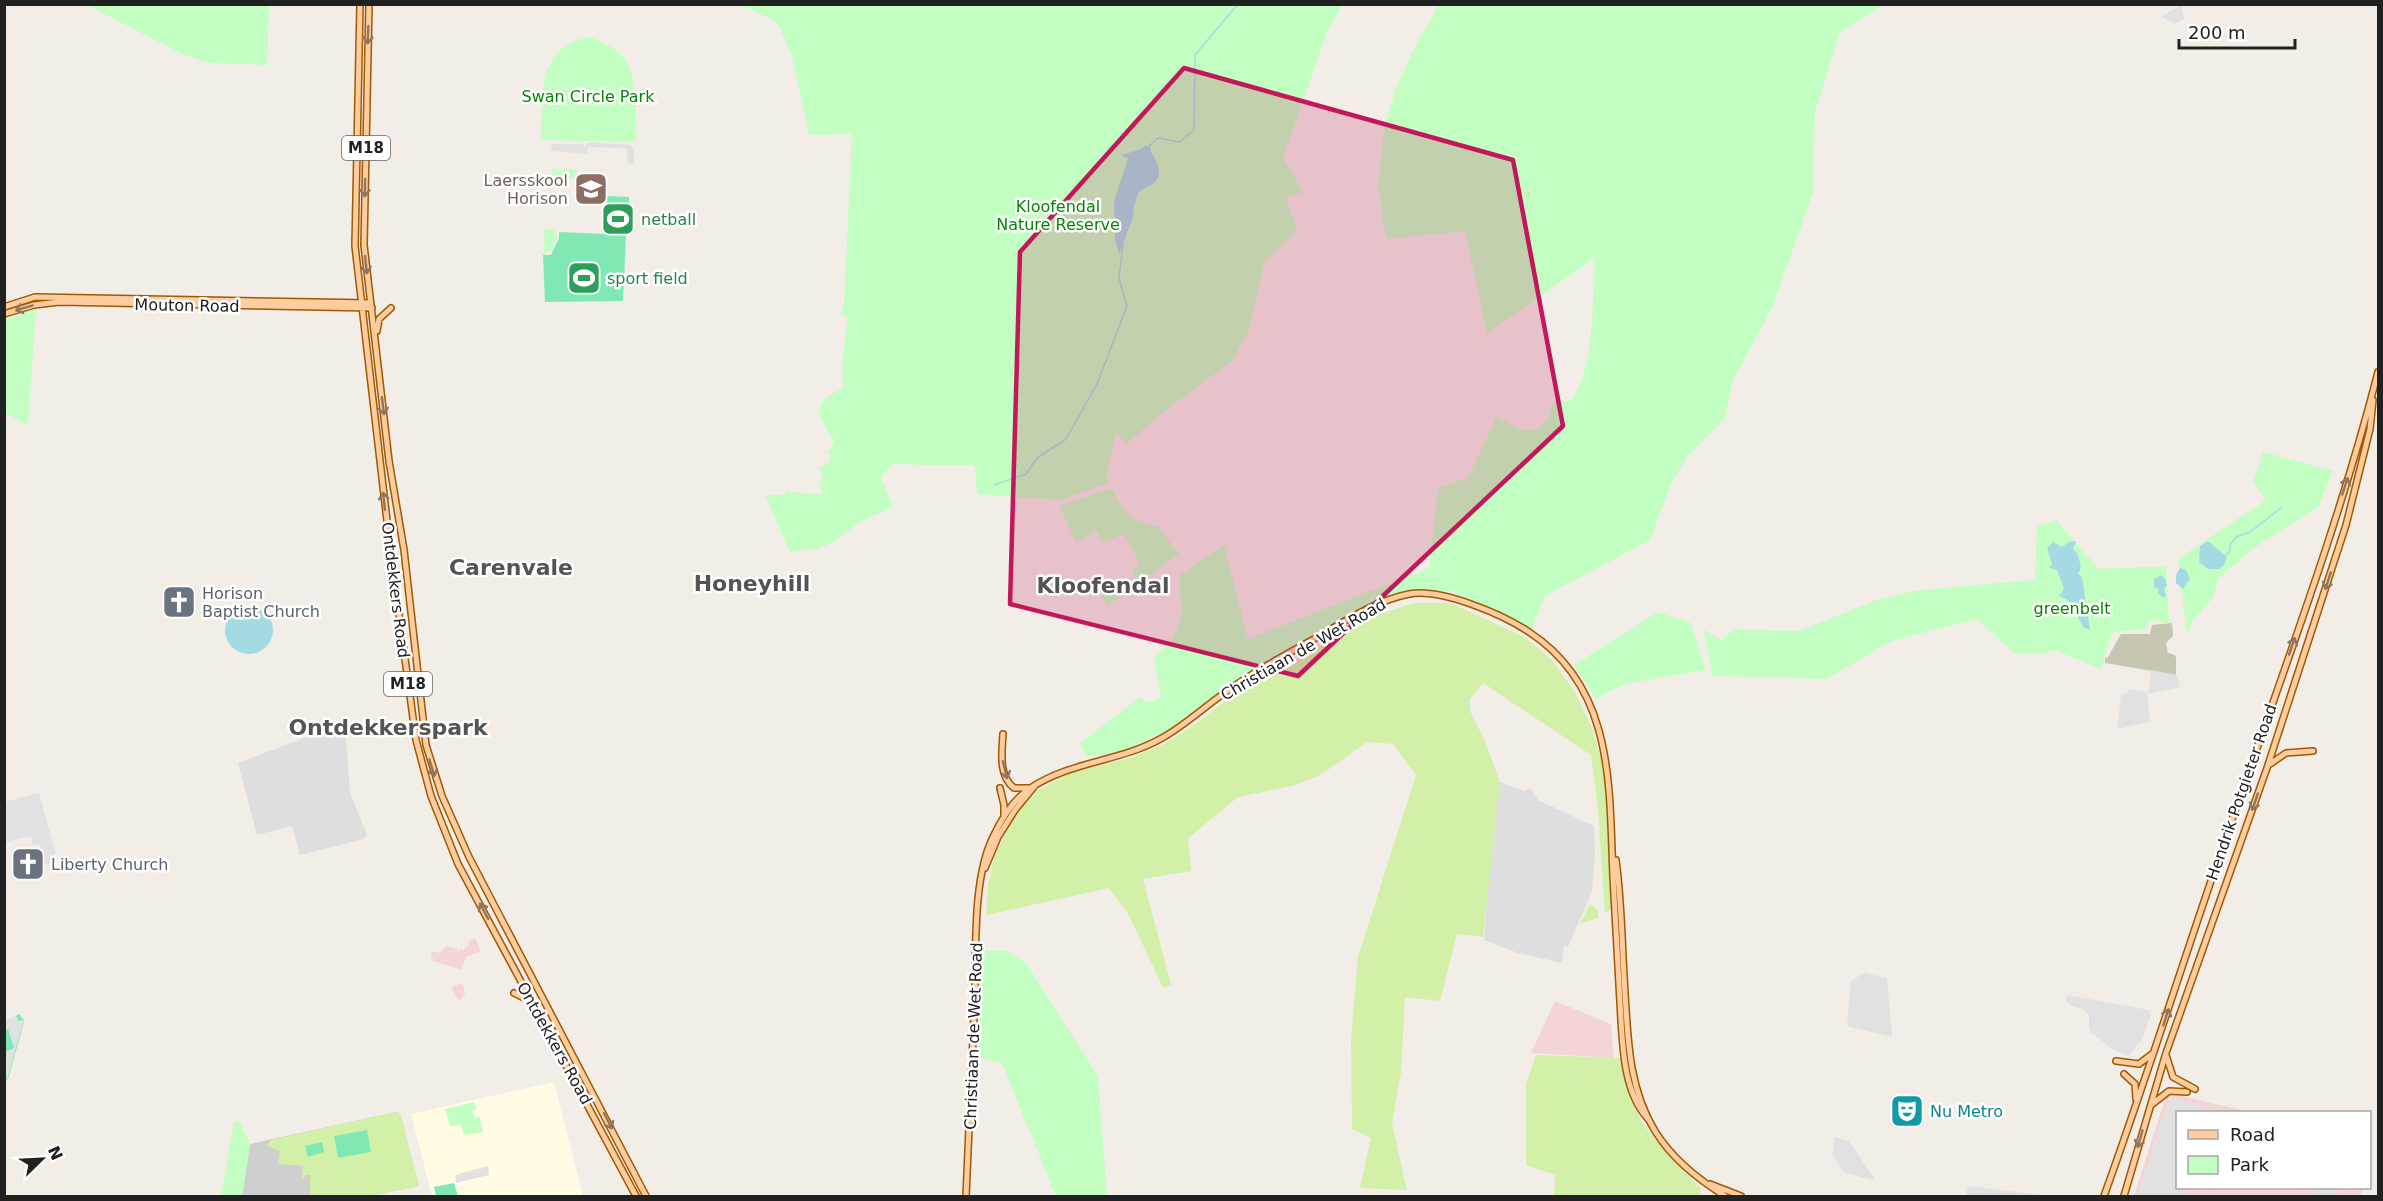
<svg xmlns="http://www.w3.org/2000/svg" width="2383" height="1201" font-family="'DejaVu Sans',sans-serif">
<rect width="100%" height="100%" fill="#f2ede7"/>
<!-- residential -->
<path fill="#dfdede" d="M341,724L345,726L350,793L367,834L364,839L300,855L292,826L257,835L238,763Z
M1500,782L1525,791L1530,788L1538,800L1594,826L1595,857L1592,892L1568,947L1564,945L1562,963L1518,953L1484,940L1490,862Z"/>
<!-- commercial -->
<path fill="#f4d5d7" d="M475,938L481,951L466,957L462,970L433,961L431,956L432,951L440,953L446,946L458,949L457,955L460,949L463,950L469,945L468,942Z
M463,983L465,995H463V999L458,1000L451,987Z
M1555,1001L1611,1024L1614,1058L1531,1053Z
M2173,1094L2250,1112H2178V1188H2363L2360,1196H2134L2165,1099Z"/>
<!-- education -->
<path fill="#fffce3" d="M554,1082L583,1196H432L411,1114Z"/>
<!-- religious -->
<path fill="#cfcfcf" d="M396,1112L400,1114L419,1186L370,1196H242L250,1144Z"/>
<!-- construction -->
<path fill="#c8c6b1" d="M2172,623L2173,636L2166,643L2168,653L2175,655L2176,658V675L2105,663V658L2108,657L2121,634H2150L2152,625Z"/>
<!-- grass -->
<path fill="#d3f0a9" d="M1414,603H1451L1526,638L1552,660L1575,692L1592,728L1605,771L1613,910L1605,912L1598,809L1591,755L1483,683L1470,699V711L1485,741L1500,782L1483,937L1457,934L1440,1001L1405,997L1401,1073L1392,1123L1407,1190L1360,1188L1371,1138L1352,1129L1351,1038L1358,957L1416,775L1393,744L1367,742L1322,774L1296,785L1238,797L1188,838L1191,871L1143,879L1171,985L1163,988L1130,917L1109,888L986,915L988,886L995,854L1016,813L1037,791L1070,773L1133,757L1166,743L1197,723L1235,693L1380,614Z
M1590,904L1598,911V918L1580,924Z
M1536,1055L1621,1058C1625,1078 1629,1099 1639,1117C1651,1139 1683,1169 1701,1189L1700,1196H1554L1555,1175L1526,1165V1084Z
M396,1112L401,1115L419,1186L369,1196H310V1175H305V1178H302L303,1166L278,1164L280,1151L267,1146L271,1140Z"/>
<!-- park -->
<path fill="#c3fec2" d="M87,5H269L267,65L209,63L184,55Z
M742,5H1342L1328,30L1283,157L1303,192L1286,197L1297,230L1264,263L1249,330L1232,361L1158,416L1127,444L1116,433L1107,473V483L1061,500L977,494L975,466L892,464L881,477L893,507L860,522L832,543L823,547L821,545L819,546L820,548L790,552L765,495H785V491L822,495L820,482L823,478L819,468L830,461L831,455L827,453L834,442C818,412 808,406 843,388V358L848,317L841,315L844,305L852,134L809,135L792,56L777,22Z
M1439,5H1884L1840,32L1815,112L1813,192L1790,258L1772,308L1732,382L1725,418L1688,455L1671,484L1650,540L1545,596L1532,629L1452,591L1413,590L1375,603L1222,690L1173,728L1122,751L1086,757L1080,743L1140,697L1147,703L1161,698L1154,658L1174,637L1182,613L1179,576L1224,545L1248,639L1429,568L1438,488L1468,478L1497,416C1512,426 1531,440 1546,421C1550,415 1549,408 1553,403L1571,400C1595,370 1593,296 1594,258L1487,334L1465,231L1386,239L1378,186L1385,124L1398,83L1417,43Z
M590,37C603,43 616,47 625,59C637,75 637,122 636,142L541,140C543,98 535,46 590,37Z
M552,169H577C576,180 563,183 553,187Z
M544,229L556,230L557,238L551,252L544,253Z
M36,308L28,425L5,413V320Z
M2263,452L2333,471L2318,507L2252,549L2218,579L2214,596L2192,622L2187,635L2178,559L2266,500L2253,482Z
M1112,488C1124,514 1130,521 1158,526L1179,554L1108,606L1101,596L1135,580L1132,570L1140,564L1124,534L1103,543L1097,531L1076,542L1059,506Z
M2056,520L2099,569L2166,566L2169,623L2152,620L2145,629L2112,632L2101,669L2055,650L2040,654L2014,653L1977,619L1891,641L1827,679L1713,676L1703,629L1721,640L1735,629L1799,631L1877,600L1919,590L2035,580L2037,526Z
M1658,612L1691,623L1706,670L1624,684L1596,699L1574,665Z
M1006,950L1026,963L1098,1076L1107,1196H1056L1002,1063L979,1058L983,951Z
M474,1102L477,1109L472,1111L475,1118L480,1117L483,1132L464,1135L461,1125L450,1126L445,1109Z
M234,1121L240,1122L250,1144L242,1196H221Z"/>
<!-- pitch -->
<path fill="#7fe8b5" d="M607,196L629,197V207L608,206Z
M608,209H628V229L608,228Z
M559,232L626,235L623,301L545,302L543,255H551L559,238Z
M19,1014L24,1020L23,1026L8,1079L5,1081L4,1019L8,1020Z
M367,1130L371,1152L338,1158L334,1136Z
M322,1142L324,1152L308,1157L305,1146Z
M454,1183L458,1196H436L434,1187Z"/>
<!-- parking -->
<path fill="#e1e1e1" d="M2181,5L2184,19L2175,24L2161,17Z
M588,142L630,145L634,149V165L628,164L626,148L588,147L587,154L552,151L551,144H582L585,147Z
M2151,670L2177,675L2180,687L2148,694Z
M2129,689L2147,692L2150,722L2117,729L2121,695L2128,692Z
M39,793L55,851V863L39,866L35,853L41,851L39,844L33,846L31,836L5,842L4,802Z
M1864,973L1887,978L1892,1037L1847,1026L1851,981Z
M2067,995L2149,1010L2151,1015L2141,1041L2128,1056L2112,1049L2092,1033L2089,1029V1016L2083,1009L2071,1006L2066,1000Z
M16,1015L18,1021L24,1020L7,1080L5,1071V1052L14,1048L8,1029L5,1030V1019L8,1020Z
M2174,1097L2206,1108V1112H2178V1188H2187L2182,1196H2137L2168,1103Z
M1835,1137L1849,1141L1875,1180L1845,1173L1832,1155Z
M488,1166L489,1175L456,1183L455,1175Z
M1968,1186L2048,1196H1966Z
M2317,1188H2339L2335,1196H2316Z"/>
<!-- water -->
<path fill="#a4dbe3" d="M1146,145C1152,152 1165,172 1156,181C1152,186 1144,187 1139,192L1133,208L1134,214L1119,255L1115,239L1114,201L1128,159L1121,155L1139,150Z
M2076,541L2073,549L2078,554L2081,568L2078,574L2082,577L2090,630L2084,628L2068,600L2059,596L2064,589L2057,570L2049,568L2052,564L2047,548L2053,542L2062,547L2069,542Z
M2208,541L2227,557L2224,565L2219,569H2208L2199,562L2200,546Z
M2180,568L2186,570L2190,579L2183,589L2176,583V575Z
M2161,575L2165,579L2167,586L2164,588L2166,596L2163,598L2158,593L2159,589L2154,587V579Z
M225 630a24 24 0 1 1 48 0a24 24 0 1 1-48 0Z"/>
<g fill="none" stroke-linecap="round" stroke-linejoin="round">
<!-- stream -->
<path stroke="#a4dbe3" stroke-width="1.5" d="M1150,151L1149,146L1158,138L1180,142L1194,130L1195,55L1238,4
M994,485L1026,474L1037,458L1066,439L1097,384L1127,306L1119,278L1123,245
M2226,555L2230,551V545L2236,537L2250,532L2281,508"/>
<defs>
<path id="major" d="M360,4L355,246L391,555L416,740L431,796L458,864L636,1196
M369,4L364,245L389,461L404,550L426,745L442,796L469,857L646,1196
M4,307L35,297L371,303
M4,314L34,305L59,302L372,308
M377,331L379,319L391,308
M1003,734C1002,751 998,776 1014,788H1029
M2270,764L2286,753L2313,751
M1000,788L1004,805V817
M1616,860C1622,904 1622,949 1625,993C1628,1041 1629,1089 1655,1131C1671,1157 1699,1180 1725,1196
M985,868L998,837L1015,810L1034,787
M514,993L530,1001
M2166,1055L2173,1077L2195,1089
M2116,1061L2139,1064L2152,1054
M2124,1074L2135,1084L2136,1099
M2151,1105L2169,1091L2187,1092
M1710,1184L1741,1196
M966,1196C969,1129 972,1061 975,993C976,947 973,877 993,837C1001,820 1014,799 1029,789C1070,761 1120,762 1162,738C1184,726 1203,708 1223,694C1252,673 1283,656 1314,639C1344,622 1374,601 1409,594C1441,588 1502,614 1529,632C1615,688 1609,787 1613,877C1616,925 1618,973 1621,1020C1623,1053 1625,1095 1649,1120
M2104,1196C2150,1069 2190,939 2235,811C2285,666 2340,521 2378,372
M2124,1196L2166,1053L2267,768L2346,525L2370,429L2373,400"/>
</defs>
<!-- major casing -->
<use href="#major" stroke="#9e5a00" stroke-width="8"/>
<!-- major -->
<use href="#major" stroke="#ffcc9f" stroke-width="5"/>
</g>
<!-- one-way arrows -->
<defs><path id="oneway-shaft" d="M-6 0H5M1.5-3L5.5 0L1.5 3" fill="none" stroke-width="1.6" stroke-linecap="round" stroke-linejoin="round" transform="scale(1.5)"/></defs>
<g stroke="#907660">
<use href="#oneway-shaft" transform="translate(368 35) rotate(92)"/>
<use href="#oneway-shaft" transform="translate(365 188) rotate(91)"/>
<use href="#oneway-shaft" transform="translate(366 265) rotate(84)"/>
<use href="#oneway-shaft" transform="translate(24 308) rotate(163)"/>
<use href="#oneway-shaft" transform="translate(383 406) rotate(83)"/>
<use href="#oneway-shaft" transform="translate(2345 486) rotate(-72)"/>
<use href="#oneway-shaft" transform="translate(384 501) rotate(-96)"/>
<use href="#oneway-shaft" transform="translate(2328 581) rotate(108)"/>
<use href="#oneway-shaft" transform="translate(2292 646) rotate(-71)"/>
<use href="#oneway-shaft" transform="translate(432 768) rotate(73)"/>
<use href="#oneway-shaft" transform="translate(1005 770) rotate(76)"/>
<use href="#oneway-shaft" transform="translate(2255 802) rotate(109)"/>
<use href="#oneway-shaft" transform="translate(484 911) rotate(-118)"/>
<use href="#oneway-shaft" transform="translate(2166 1017) rotate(-72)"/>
<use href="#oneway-shaft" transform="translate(608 1121) rotate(63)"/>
<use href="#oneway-shaft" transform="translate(2140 1139) rotate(106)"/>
</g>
<!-- marked area -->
<path fill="#c2185b" fill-opacity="0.2" stroke="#c2185b" stroke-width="4.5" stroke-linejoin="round" d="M1184,68L1513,160L1563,426L1298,676L1010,604L1020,252Z"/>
<!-- icons -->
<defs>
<symbol id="school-square" viewBox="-11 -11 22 22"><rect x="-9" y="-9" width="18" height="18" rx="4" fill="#8d6e63" stroke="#fff"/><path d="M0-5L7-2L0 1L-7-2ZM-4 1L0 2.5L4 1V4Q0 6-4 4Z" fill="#fff"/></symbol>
<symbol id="stadium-square" viewBox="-11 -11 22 22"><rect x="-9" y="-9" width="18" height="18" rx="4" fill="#2e9e5b" stroke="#fff"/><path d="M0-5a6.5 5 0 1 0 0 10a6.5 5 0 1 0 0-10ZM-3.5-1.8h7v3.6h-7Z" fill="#fff"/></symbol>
<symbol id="church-square" viewBox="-11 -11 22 22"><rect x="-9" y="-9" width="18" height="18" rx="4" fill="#6b7280" stroke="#fff"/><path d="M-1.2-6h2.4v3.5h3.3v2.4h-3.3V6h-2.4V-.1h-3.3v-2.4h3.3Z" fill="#fff"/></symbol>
<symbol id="theatre-square" viewBox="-11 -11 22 22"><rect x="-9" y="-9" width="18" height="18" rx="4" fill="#0f9aa8" stroke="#fff"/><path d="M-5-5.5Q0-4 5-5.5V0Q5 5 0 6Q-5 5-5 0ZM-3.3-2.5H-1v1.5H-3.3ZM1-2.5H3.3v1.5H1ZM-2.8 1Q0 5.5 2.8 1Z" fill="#fff"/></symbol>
</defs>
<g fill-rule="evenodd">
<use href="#school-square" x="572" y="170" width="38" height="38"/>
<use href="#stadium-square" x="599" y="200" width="38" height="38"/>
<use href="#stadium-square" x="565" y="259" width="38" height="38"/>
<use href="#church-square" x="160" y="583" width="38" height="38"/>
<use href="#church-square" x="9" y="845" width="38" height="38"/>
<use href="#theatre-square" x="1888" y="1092" width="38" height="38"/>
</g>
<g text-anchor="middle" stroke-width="5" stroke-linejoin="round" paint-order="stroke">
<!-- shield labels -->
<g fill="#fff" stroke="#646464" stroke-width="1.5">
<rect x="342" y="136" width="48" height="24" rx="4.5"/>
<rect x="384" y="672" width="48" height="24" rx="4.5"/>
</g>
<g font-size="15" font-weight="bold" fill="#212121">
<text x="366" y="153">M18</text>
<text x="408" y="689">M18</text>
</g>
<!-- park labels -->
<g font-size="16" fill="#048702" stroke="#fff">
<text x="588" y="102">Swan Circle Park</text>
<text x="1058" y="212">Kloofendal<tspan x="1058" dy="18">Nature Reserve</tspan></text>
<text x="2072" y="614">greenbelt</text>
</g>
<!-- education labels -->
<g font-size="16" fill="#785e54" stroke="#fff" text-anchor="end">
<text x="568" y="186">Laersskool<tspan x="568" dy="18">Horison</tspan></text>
</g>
<!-- leisure labels -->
<g font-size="16" fill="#27864d" stroke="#fff" text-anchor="start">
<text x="641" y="225">netball</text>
<text x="607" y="284">sport field</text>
</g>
<!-- street labels -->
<g font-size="16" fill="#212121" stroke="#fff">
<text transform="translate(187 305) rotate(1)" y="6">Mouton Road</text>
<text transform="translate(396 590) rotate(83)" y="6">Ontdekkers Road</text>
<text transform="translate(1303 649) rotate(-30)" y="6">Christiaan de Wet Road</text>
<text transform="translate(2241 792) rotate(-71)" y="6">Hendrik Potgieter Road</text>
<text transform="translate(973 1036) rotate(-88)" y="6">Christiaan de Wet Road</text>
<text transform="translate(555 1043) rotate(61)" y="6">Ontdekkers Road</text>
</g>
<!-- worship labels -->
<g font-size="16" fill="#5b616d" stroke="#fff" text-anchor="start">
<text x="202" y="599">Horison<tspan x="202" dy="18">Baptist Church</tspan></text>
<text x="51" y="870">Liberty Church</text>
</g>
<!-- culture labels -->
<g font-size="16" fill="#0d838f" stroke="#fff" text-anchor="start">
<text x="1930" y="1117">Nu Metro</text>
</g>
<!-- district labels -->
<g font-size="22" font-weight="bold" fill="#545454" stroke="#fff">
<text x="511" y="575">Carenvale</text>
<text x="752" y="591">Honeyhill</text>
<text x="1103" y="593">Kloofendal</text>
<text x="388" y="735">Ontdekkerspark</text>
</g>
</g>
<!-- border -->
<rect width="2383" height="1201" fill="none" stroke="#212121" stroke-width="12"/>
<!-- legend -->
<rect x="2176" y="1111" width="195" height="78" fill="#ffffff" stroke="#a6a6a6" stroke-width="1.5"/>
<rect x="2188" y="1130" width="30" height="9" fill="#ffcc9f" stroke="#a6a6a6" stroke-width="1.5"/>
<text x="2230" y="1141" font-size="18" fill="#212121">Road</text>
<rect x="2188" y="1156" width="30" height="18" fill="#c3fec2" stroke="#a6a6a6" stroke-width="1.5"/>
<text x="2230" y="1171" font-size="18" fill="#212121">Park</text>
<!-- north arrow -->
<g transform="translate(42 1159) rotate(66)" stroke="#ffffff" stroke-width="4.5" paint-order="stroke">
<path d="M0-4.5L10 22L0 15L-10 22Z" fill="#212121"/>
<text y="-9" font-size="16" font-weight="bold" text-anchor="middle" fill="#212121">N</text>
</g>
<!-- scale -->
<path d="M2179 39v9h116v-9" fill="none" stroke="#212121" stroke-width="3"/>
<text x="2188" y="39" font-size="18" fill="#212121" stroke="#ffffff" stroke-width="4.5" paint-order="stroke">200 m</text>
</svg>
